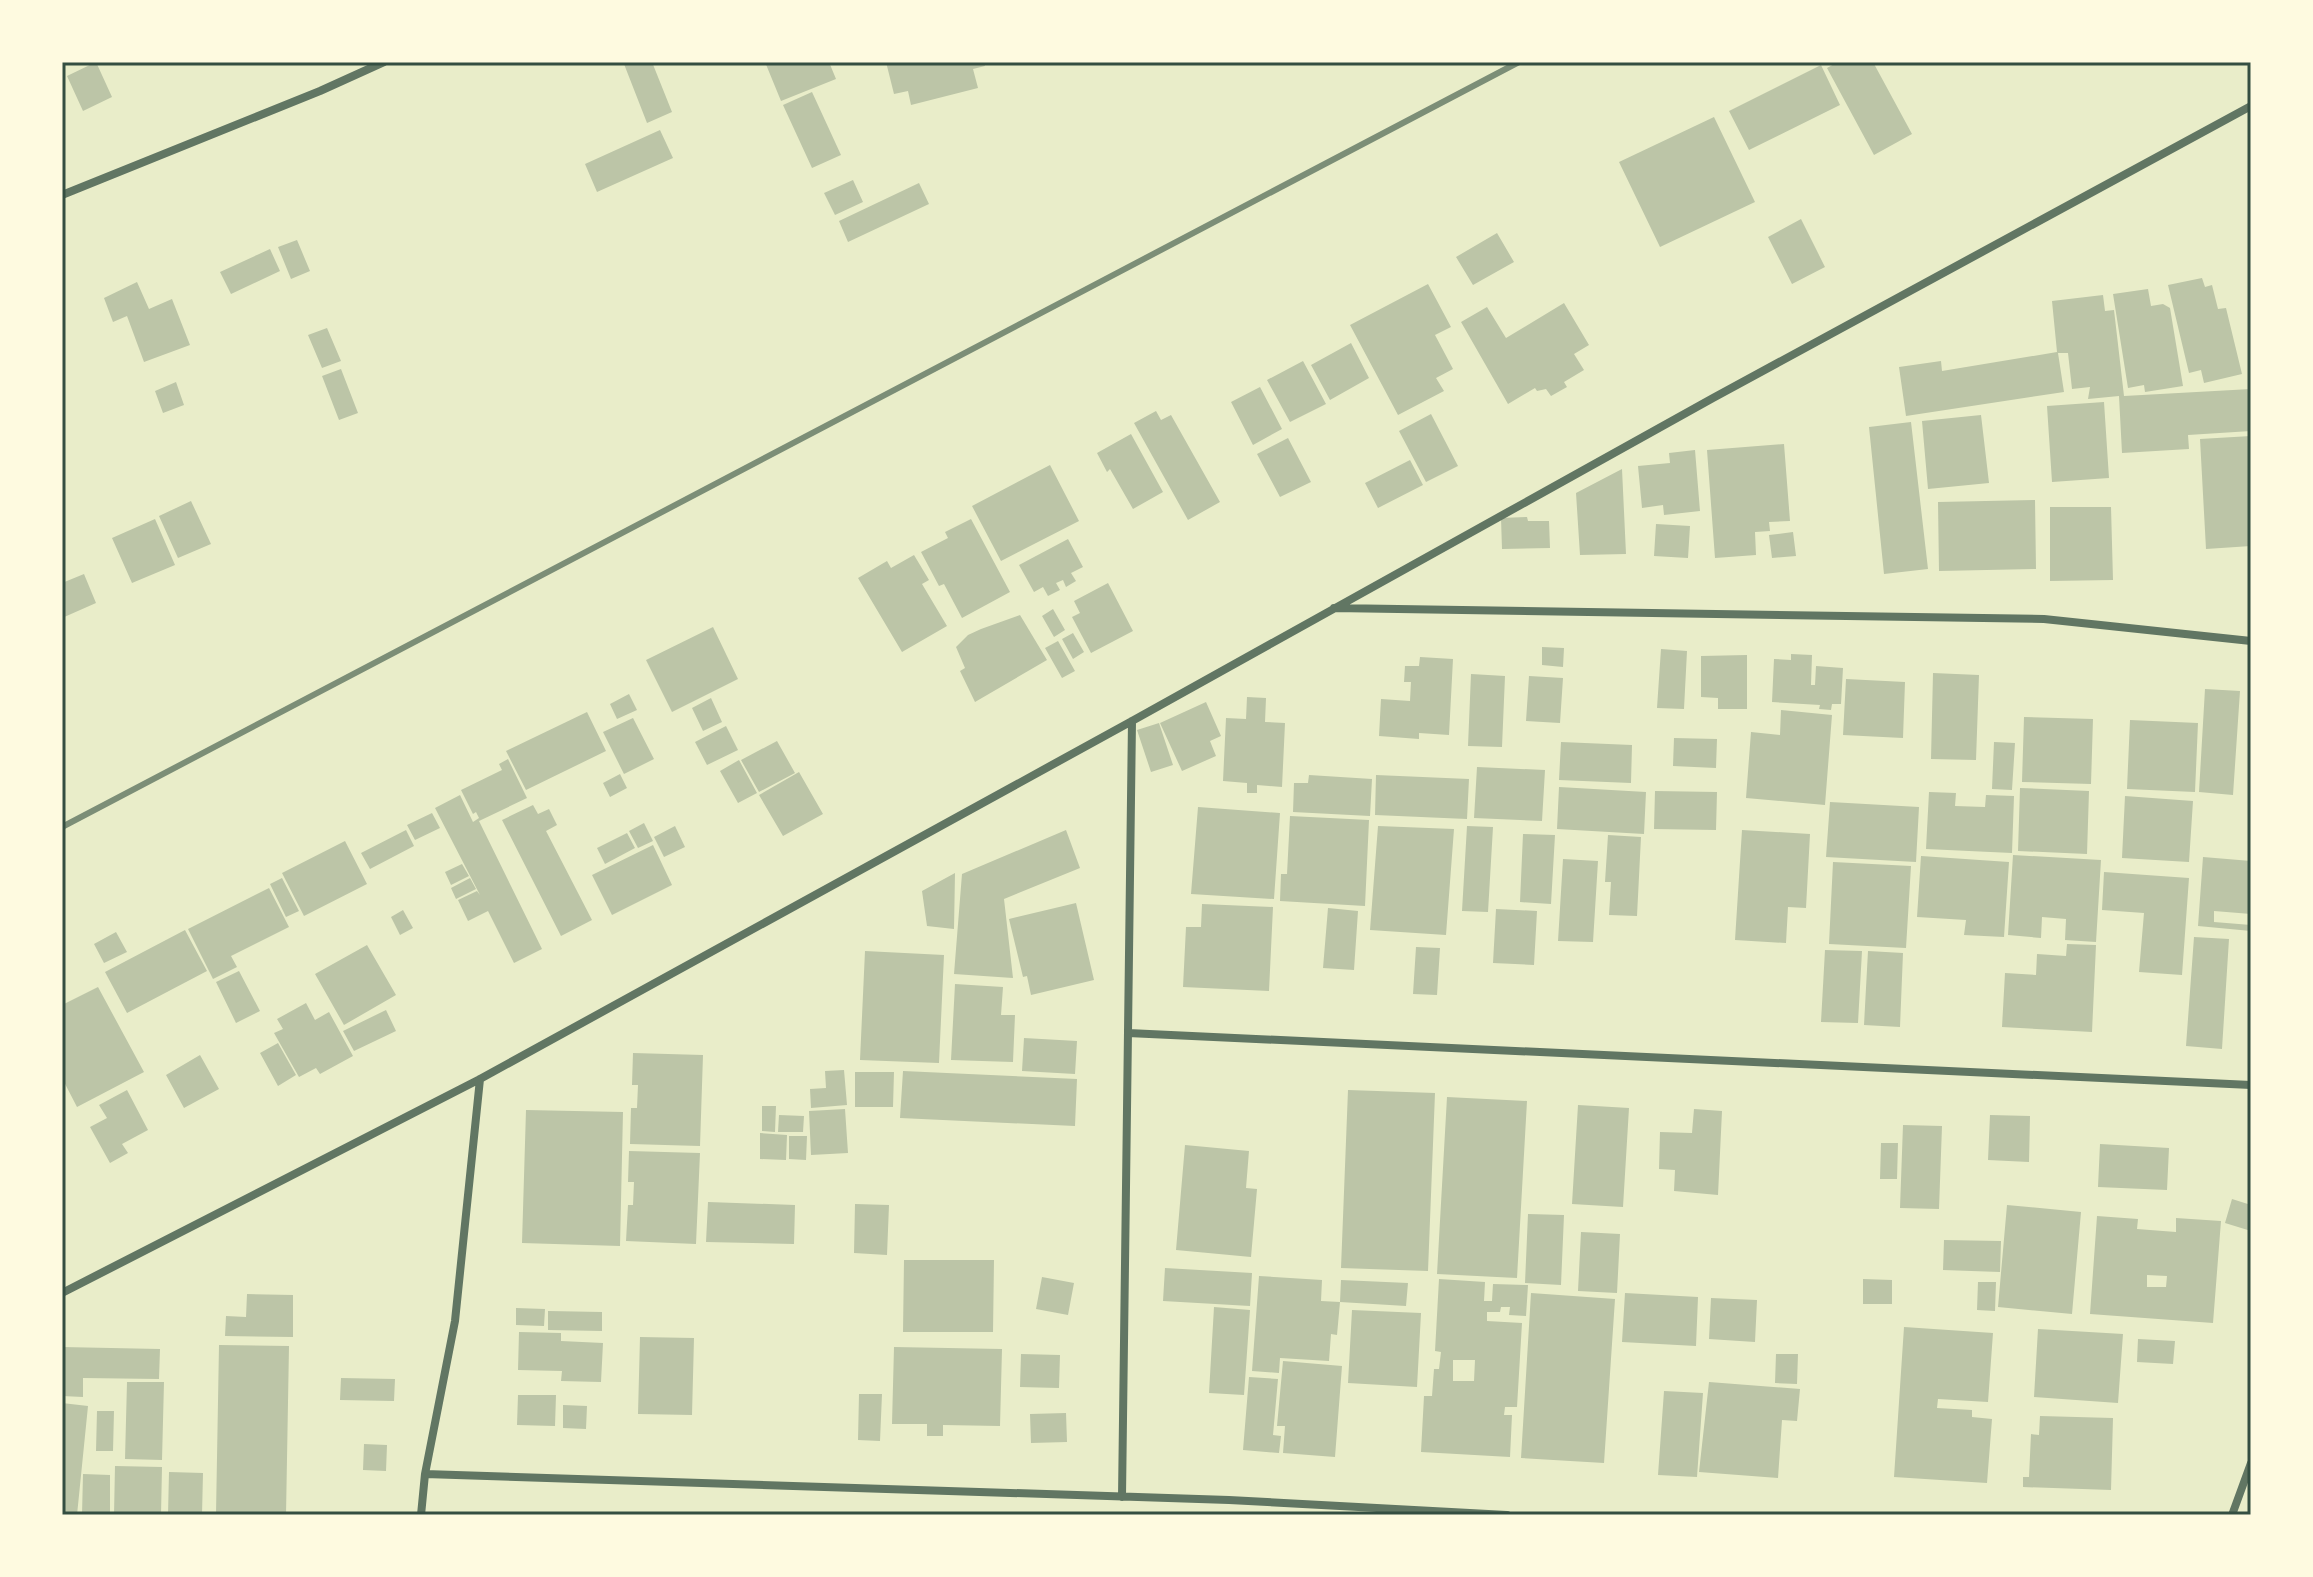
<svg xmlns="http://www.w3.org/2000/svg" width="2313" height="1577" font-family="'Space Grotesk',sans-serif">
<rect width="100%" height="100%" fill="#e9edc9"/>
<!-- building -->
<path fill="#bcc5a7" fill-rule="evenodd" d="M96,62L112,97L83,111L67,76Z
M629,62H652L672,112L647,123L624,64Z
M765,62H829L836,79L781,101Z
M886,62H984L985,66L973,69L978,88L911,105L908,91L894,94Z
M1838,62H1873L1912,134L1874,155L1827,68Z
M1821,65L1840,105L1749,150L1729,111Z
M812,92L841,155L812,168L783,105Z
M1714,117L1755,202L1660,247L1619,162Z
M660,130L673,158L597,192L585,164Z
M853,180L863,202L835,215L824,193Z
M919,183L929,204L848,242L839,221Z
M1801,219L1825,267L1792,284L1768,237Z
M1497,233L1514,262L1473,285L1456,257Z
M297,240L310,271L291,279L278,247Z
M270,249L280,271L231,294L220,272Z
M2202,278L2205,287L2212,285L2218,309L2226,308L2242,374L2204,383L2201,370L2189,373L2168,285Z
M137,282L149,309L172,299L190,345L144,362L127,316L113,322L104,298Z
M1428,284L1451,327L1435,335L1453,369L1436,378L1444,391L1398,415L1350,325Z
M2148,289L2151,306L2163,304L2170,308L2183,386L2145,392L2144,385L2128,388L2113,294Z
M2103,295L2105,311L2114,310L2124,396L2251,389V431L2188,435L2189,449L2122,453L2119,396L2088,399L2090,387L2072,389L2068,353H2058L2064,392L1906,416L1899,367L1941,361L1942,371L2057,352L2052,301Z
M1564,303L1589,345L1574,354L1584,370L1564,382L1567,387L1551,396L1546,389L1537,391L1535,388L1508,404L1461,322L1487,307L1506,338Z
M327,328L341,361L322,368L308,335Z
M1351,343L1369,378L1330,400L1311,365Z
M1303,361L1326,404L1290,422L1267,380Z
M341,369L358,413L339,420L322,376Z
M176,382L184,405L163,413L155,391Z
M1260,387L1282,429L1253,445L1231,402Z
M2104,402L2109,478L2052,482L2047,406Z
M1156,411L1161,420L1171,415L1220,502L1188,520L1134,423Z
M1431,414L1458,466L1426,482L1399,431Z
M1981,415L1989,483L1928,489L1922,421Z
M1911,422L1928,569L1884,574L1869,427Z
M1131,434L1163,492L1133,509L1110,469L1107,472L1097,453Z
M2251,436V546L2206,549L2200,439Z
M1288,438L1311,482L1280,497L1257,454Z
M1784,444L1790,521L1769,522L1770,531L1755,532L1756,555L1715,558L1707,450Z
M1695,450L1700,511L1664,515L1663,505L1642,508L1638,466L1670,463L1669,453Z
M1410,460L1423,485L1378,508L1365,483Z
M1050,465L1079,521L1001,561L972,506Z
M1622,469L1626,554L1580,555L1576,493Z
M2035,500L2036,569L1939,571L1938,502Z
M191,501L211,544L178,558L159,516Z
M2050,507H2111L2113,580L2050,581Z
M1527,517L1528,521H1549L1550,548L1502,549L1501,518Z
M155,519L175,565L132,583L112,538Z
M971,519L1010,592L962,618L944,584L939,586L921,552L948,538L945,532Z
M1656,524L1690,526L1688,558L1654,556Z
M1793,532L1796,556L1772,558L1769,535Z
M1068,539L1083,567L1071,573L1076,581L1066,587L1063,580L1056,583L1060,590L1048,596L1043,587L1034,592L1019,565Z
M914,555L929,580L922,584L947,626L902,652L858,578L887,561L891,568Z
M84,574L96,603L62,618V583Z
M1108,583L1133,631L1091,653L1072,617L1080,613L1074,601Z
M1053,609L1065,630L1054,637L1042,616Z
M1020,615L1047,660L975,702L960,671L965,668L956,647L968,635L981,629Z
M713,627L738,679L672,712L646,660Z
M1073,633L1084,652L1073,659L1062,639Z
M1058,641L1075,671L1062,678L1045,648Z
M1542,647L1564,648L1563,667L1542,665Z
M1661,649L1687,651L1684,709L1657,708Z
M1791,654L1812,655L1811,685H1815L1816,666L1843,668L1841,704H1832L1831,710L1819,709L1820,705L1772,702L1774,659L1791,660Z
M1747,655V709H1718V698L1701,697V656Z
M1420,657L1453,659L1449,735L1419,733V739L1379,736L1381,699L1410,701L1411,682H1404L1405,666H1419Z
M1933,673L1979,675L1976,760L1931,759Z
M1471,674L1505,676L1502,747L1468,746Z
M1529,676L1563,678L1560,723L1526,721Z
M1846,679L1905,682L1903,738L1843,735Z
M2205,689L2240,691L2233,795L2199,792Z
M629,694L637,710L617,719L610,704Z
M1247,697L1266,698L1265,722L1285,723L1282,787L1257,785V793H1247V783L1223,781L1226,718L1246,719Z
M711,698L722,722L703,731L692,708Z
M1206,702L1221,736L1210,741L1216,756L1182,771L1160,723Z
M1781,710L1832,715L1825,805L1746,798L1751,732L1780,735Z
M587,712L606,751L526,790L506,751Z
M2024,717L2093,719L2091,784L2022,782Z
M633,718L654,759L624,774L603,732Z
M2130,720L2198,723L2195,792L2127,789Z
M1159,723L1173,765L1151,772L1137,730Z
M726,726L738,750L707,765L695,742Z
M1674,738L1717,739L1716,768L1673,766Z
M777,741L795,773L759,792L741,760Z
M1561,742L1632,745L1631,783L1559,780Z
M1994,742L2015,743L2012,790L1992,789Z
M508,759L527,798L479,821L542,949L514,963L488,911L468,921L458,900L477,891L480,895L435,808L460,795L473,822L479,818L476,812L473,814L461,790L502,770L499,764Z
M739,760L757,793L738,803L720,771Z
M1477,767L1545,770L1542,821L1474,818Z
M799,772L823,814L783,836L759,795Z
M620,774L627,788L610,797L603,783Z
M1309,775L1372,779L1370,816L1293,812L1294,783H1308Z
M1376,775L1469,779L1467,819L1375,815Z
M1559,787L1646,792L1644,834L1557,829Z
M2020,788L2089,791L2087,854L2018,851Z
M1655,791L1717,792L1716,830L1654,829Z
M1929,792L1956,793L1955,806L1985,807L1986,795L2014,796L2012,853L1926,849Z
M2125,796L2193,801L2189,862L2122,858Z
M1830,802L1919,807L1916,862L1826,857Z
M533,805L538,814L549,809L557,825L546,831L592,920L561,936L502,820Z
M1198,807L1280,813L1274,899L1191,894Z
M432,813L440,828L415,840L407,825Z
M1290,816L1369,820L1365,906L1280,901L1281,874H1287Z
M644,823L653,841L638,848L629,831Z
M675,826L685,847L664,857L654,837Z
M1378,826L1454,829L1446,935L1370,930Z
M1467,826L1493,827L1488,912L1462,911Z
M406,830L414,846L370,869L361,853Z
M1066,830L1080,868L1004,899L1013,978L954,974L962,874Z
M1742,830L1810,834L1806,908L1788,907L1786,943L1735,940Z
M627,833L635,848L605,864L597,848Z
M1523,834L1555,835L1551,904L1520,902Z
M1608,835L1641,837L1637,916L1609,915L1611,882H1605Z
M345,841L367,884L304,916L282,873Z
M653,845L672,885L612,915L592,875Z
M2013,855L2101,860L2096,942L2065,940L2066,919L2042,917L2041,938L2008,935Z
M1921,856L2009,862L2004,937L1964,935L1966,920L1917,917Z
M2203,857L2251,861V914L2214,911V922L2251,925V931L2198,926Z
M1563,859L1598,861L1593,942L1558,941Z
M1833,862L1911,866L1906,948L1829,944Z
M462,864L469,876L451,885L445,872Z
M2104,872L2189,878L2182,975L2139,972L2144,913L2102,910Z
M955,873L954,929L927,926L922,891Z
M282,878L299,911L286,917L270,884Z
M470,878L476,889L456,899L451,888Z
M269,888L289,927L231,956L237,967L213,979L188,929Z
M1076,903L1094,980L1031,995L1027,976L1023,977L1009,919Z
M1202,904L1273,907L1269,991L1183,987L1186,927H1201Z
M1328,908L1358,911L1354,970L1323,968Z
M1496,909L1537,911L1534,965L1493,963Z
M403,910L413,928L400,935L391,917Z
M185,930L207,971L127,1013L105,972Z
M116,932L127,952L104,963L94,944Z
M2194,937L2229,939L2222,1049L2186,1046Z
M2067,944L2096,945L2092,1032L2002,1027L2005,973L2036,975L2037,954L2066,956Z
M367,945L396,995L344,1025L315,974Z
M1416,947L1440,948L1437,995L1413,994Z
M1825,950L1862,951L1858,1023L1821,1022Z
M865,951L944,955L939,1063L860,1060Z
M1868,951L1903,953L1900,1027L1864,1025Z
M239,971L260,1011L236,1023L216,982Z
M955,984L1003,987L1001,1015H1015L1013,1062L951,1060Z
M98,987L144,1072L77,1107L62,1078V1005Z
M306,1003L315,1020L329,1012L353,1056L320,1074L316,1068L299,1077L274,1033L283,1029L277,1019Z
M386,1010L396,1031L354,1051L343,1031Z
M1024,1038L1077,1041L1075,1074L1022,1071Z
M278,1043L296,1075L278,1086L260,1053Z
M633,1053L703,1055L700,1146L630,1144L631,1108H637L638,1085H632Z
M200,1055L219,1089L184,1108L166,1075Z
M844,1070L847,1105L811,1108L810,1089L826,1088L825,1071Z
M903,1071L1077,1079L1075,1126L900,1118Z
M855,1072H894L893,1107H855Z
M127,1090L148,1130L122,1144L128,1153L110,1163L90,1127L107,1118L99,1105Z
M1348,1090L1435,1093L1428,1271L1341,1268Z
M1447,1097L1527,1101L1517,1278L1437,1274Z
M1578,1105L1629,1108L1623,1207L1572,1204Z
M762,1106H776L775,1132L762,1131Z
M845,1109L848,1153L811,1155L809,1111Z
M1694,1109L1722,1111L1718,1195L1674,1191L1675,1170L1659,1169L1660,1132L1692,1133Z
M526,1110L623,1112L620,1246L522,1243Z
M779,1115L804,1116L803,1132H778Z
M1990,1115L2030,1116L2029,1162L1988,1160Z
M1903,1125L1942,1126L1939,1209L1900,1208Z
M760,1133L787,1135L786,1160L760,1159Z
M789,1136H807L806,1160L789,1159Z
M1881,1143H1898L1897,1179H1880Z
M2100,1144L2169,1148L2167,1190L2098,1187Z
M1185,1145L1249,1151L1246,1188L1257,1189L1251,1257L1176,1250Z
M629,1151L700,1153L696,1244L626,1241L628,1205H633L634,1182H628Z
M2232,1199L2251,1205V1231L2225,1223Z
M708,1202L795,1205L794,1244L706,1242Z
M855,1204L889,1205L887,1255L854,1253Z
M2007,1205L2081,1212L2072,1314L1998,1307Z
M1528,1214L1564,1215L1561,1285L1525,1283Z
M2097,1216L2138,1219L2137,1229L2176,1232V1218L2221,1221L2213,1323L2090,1314ZM2147,1275L2167,1276L2166,1287H2147Z
M1581,1232L1620,1234L1617,1293L1578,1291Z
M1944,1240L2001,1241L2000,1272L1943,1270Z
M904,1260H994L993,1332H903Z
M1165,1268L1252,1273L1250,1306L1163,1301Z
M1259,1276L1322,1280L1321,1301L1340,1302L1337,1335L1331,1334L1329,1361L1280,1358L1279,1373L1252,1371Z
M1042,1277L1074,1283L1068,1315L1036,1309Z
M1439,1279L1485,1282L1484,1301H1492L1493,1284L1528,1285L1526,1316L1509,1315L1510,1307H1501L1500,1312H1487V1321L1522,1323L1517,1407H1505L1504,1415H1512L1510,1457L1421,1452L1424,1396H1432L1434,1369H1439L1441,1352L1435,1351ZM1453,1360H1475L1474,1381H1453Z
M1863,1279L1892,1280V1304H1863Z
M1341,1280L1408,1283L1406,1306L1340,1302Z
M1978,1282H1996L1995,1311L1977,1310Z
M1531,1293L1615,1299L1604,1463L1521,1458Z
M1625,1293L1698,1297L1696,1346L1622,1342Z
M247,1294L293,1295V1337L225,1336L226,1316L246,1317Z
M1711,1298L1757,1300L1755,1342L1709,1339Z
M1214,1307L1250,1310L1244,1395L1209,1393Z
M516,1308L545,1309L544,1326L516,1325Z
M1352,1310L1421,1313L1417,1387L1348,1383Z
M548,1311L602,1312V1331L548,1330Z
M1904,1327L1993,1333L1988,1402L1938,1399L1937,1408L1972,1410V1417L1992,1419L1987,1483L1894,1477Z
M2038,1329L2123,1334L2118,1403L2034,1397Z
M519,1332L561,1333V1341L603,1343L601,1382L561,1381L562,1371L518,1370Z
M640,1337L694,1338L692,1415L638,1414Z
M2138,1339L2175,1341L2173,1364L2137,1362Z
M219,1345L289,1346L286,1515L216,1514Z
M62,1347L160,1349L159,1379L83,1378V1397L62,1396Z
M894,1347L1002,1349L1000,1426L943,1425V1436H927V1424H892Z
M1021,1354L1060,1355L1059,1388L1020,1387Z
M1776,1354H1798L1797,1384L1775,1383Z
M1283,1361L1342,1366L1335,1457L1283,1453L1285,1426H1277Z
M1249,1377L1278,1379L1273,1435L1281,1436L1279,1453L1243,1450Z
M341,1378L395,1379L394,1401L340,1400Z
M127,1382H164L162,1460L125,1459Z
M1709,1382L1800,1389L1797,1421L1782,1420L1778,1478L1699,1472Z
M1664,1391L1703,1393L1697,1477L1658,1475Z
M859,1394H882L880,1441L858,1440Z
M518,1395H556L555,1426L517,1425Z
M62,1403L88,1406L77,1515H62Z
M563,1405L587,1406L586,1429L563,1428Z
M97,1411H114L113,1451H96Z
M1066,1413L1067,1442L1031,1443L1030,1414Z
M2040,1416L2113,1418L2111,1490L2023,1487V1477H2029L2031,1434L2039,1435Z
M364,1444L387,1445L386,1471L363,1470Z
M115,1466L162,1467L161,1515H114Z
M169,1472L203,1473L202,1515H168Z
M83,1474L110,1475V1515H82Z"/>
<g fill="none" stroke-linecap="round" stroke-linejoin="round">
<!-- minor -->
<path stroke="#617663" stroke-width="8" d="M62,195L320,91L384,62
M1334,608L2044,619L2251,641
M1128,1033L2251,1085
M62,1293L480,1079L1132,721L1713,398L2251,106
M425,1474L1229,1500L1507,1515
M1122,1497L1132,721
M421,1515L425,1474L455,1321L480,1079
M2232,1515L2251,1463"/>
<!-- rail -->
<path stroke="#7c8e77" stroke-width="6" d="M62,827L1519,62"/>
</g>
<!-- border -->
<rect width="2313" height="1577" fill="none" stroke="#fefae0" stroke-width="128"/>
<rect x="64" y="64" width="2185" height="1449" fill="none" stroke="#344e41" stroke-width="3"/>
</svg>
